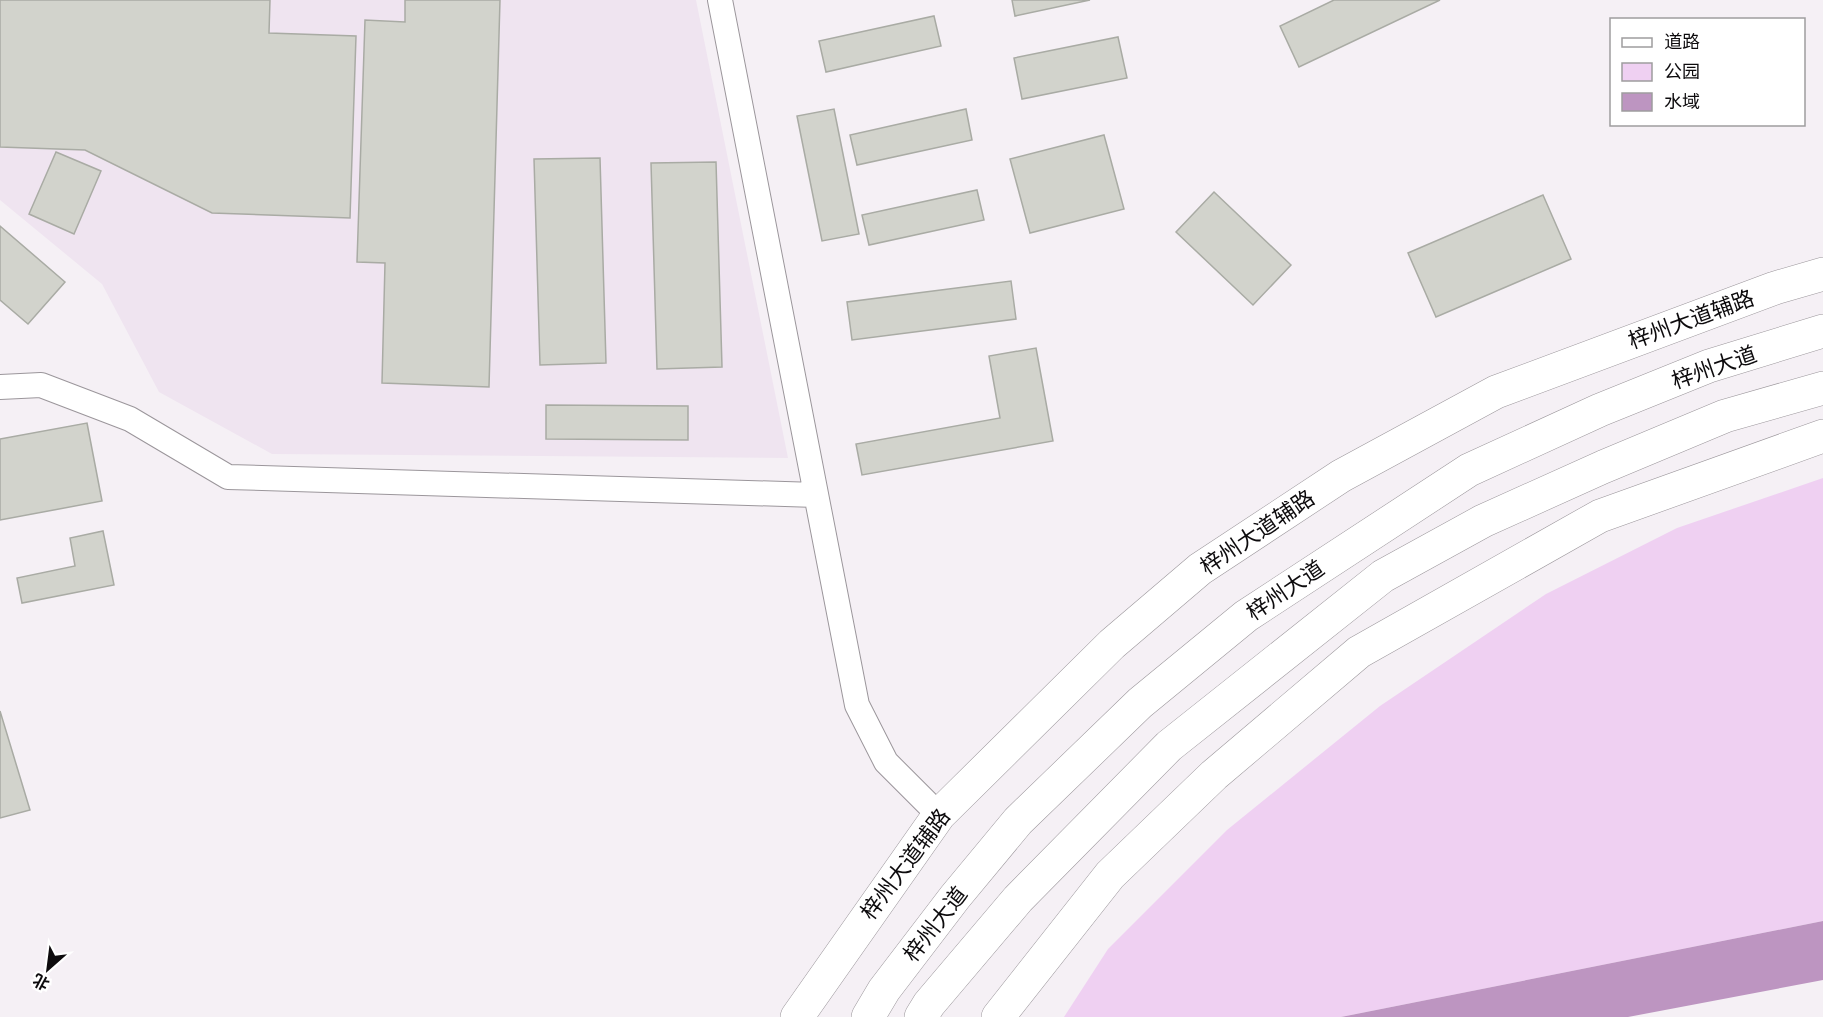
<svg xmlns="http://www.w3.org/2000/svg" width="1823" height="1017" font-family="Mulish,'Noto Sans SC',sans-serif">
<rect width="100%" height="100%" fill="#f5f0f5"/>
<!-- built -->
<path fill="#efe4f0" d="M0,0H696L788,458L272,454L159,392L102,284L0,200Z"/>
<!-- green -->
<path fill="#efd0f2" d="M1823,478V921L1341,1017H1064L1108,949L1227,830L1380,706L1546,594L1677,528Z"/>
<!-- water -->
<path fill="#bd95c1" d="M1823,921V980L1628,1017H1341Z"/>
<!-- building -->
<path fill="#d2d3cc" stroke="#a9aba4" stroke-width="1.5" d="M0,0H270L269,33L356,36L350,218L212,213L85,150L0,147Z
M405,0H500L489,387L382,383L385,263L357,262L365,20L405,22Z
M1012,0H1090L1015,16Z
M1334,0H1440L1299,67L1280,26Z
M934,16L941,46L826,72L819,41Z
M1118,37L1127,78L1022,99L1014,58Z
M834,109L859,234L822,241L797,116Z
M966,109L972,140L857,165L850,135Z
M1104,135L1124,209L1030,233L1010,159Z
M56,152L101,171L74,234L29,214Z
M600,158L606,363L540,365L534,159Z
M716,162L722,367L657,369L651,163Z
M977,190L984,220L869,245L862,215Z
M1214,192L1291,265L1253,305L1176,232Z
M1543,195L1571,259L1436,317L1408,253Z
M0,226L65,282L28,324L0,300Z
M1011,281L1016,319L852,340L847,302Z
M1036,348L1053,441L862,475L856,444L1000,418L989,356Z
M546,405L688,406V440L546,439Z
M87,423L102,501L0,520V439Z
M103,531L114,585L22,603L17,578L75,566L70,538Z
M0,711L30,810L0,818Z"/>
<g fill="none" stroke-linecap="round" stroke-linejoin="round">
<defs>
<path id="minor" d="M720,0L857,705L886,762L939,815
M0,387L41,385L130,419L228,477L816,495"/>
<path id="secondary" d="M797,1017L939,815L1112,644L1200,569L1341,476L1496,392L1775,288L1823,274
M998,1017L1110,875L1214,775L1359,652L1600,516L1823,436"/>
<path id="trunk" d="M868,1017L884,990L955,897L1018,821L1140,703L1246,616L1469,470L1600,410L1709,366L1823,331
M921,1017L929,1004L1018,899L1169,746L1383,576L1483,521L1603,467L1725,416L1823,388"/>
</defs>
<!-- minor casing -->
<use href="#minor" stroke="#9b969b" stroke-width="26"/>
<!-- secondary casing -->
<use href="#secondary" stroke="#9b969b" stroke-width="34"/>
<!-- trunk casing -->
<use href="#trunk" stroke="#9b969b" stroke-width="34"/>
<!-- minor -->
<use href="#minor" stroke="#fff" stroke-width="24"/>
<!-- secondary -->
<use href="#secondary" stroke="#fff" stroke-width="33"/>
<!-- trunk -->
<use href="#trunk" stroke="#fff" stroke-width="33"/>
</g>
<g text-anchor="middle" stroke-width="5" stroke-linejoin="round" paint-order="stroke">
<!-- street labels -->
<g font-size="22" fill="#0d0b0d" stroke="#fff">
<text transform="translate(1691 319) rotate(-20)" y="8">梓州大道辅路</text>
<text transform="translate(1714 367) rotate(-19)" y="8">梓州大道</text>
<text transform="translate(1257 532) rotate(-34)" y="8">梓州大道辅路</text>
<text transform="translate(1285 590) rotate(-34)" y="8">梓州大道</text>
<text transform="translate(905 864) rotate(-53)" y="8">梓州大道辅路</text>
<text transform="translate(935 924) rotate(-52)" y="8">梓州大道</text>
</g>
</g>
<!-- legend -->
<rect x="1610" y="18" width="195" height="108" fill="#ffffff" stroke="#9e9d9e" stroke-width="1.5"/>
<rect x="1622" y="38" width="30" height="9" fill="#ffffff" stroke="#9e9d9e" stroke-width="1.5"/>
<text x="1664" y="48" font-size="18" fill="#0d0b0d">道路</text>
<rect x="1622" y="63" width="30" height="18" fill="#efd0f2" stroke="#9e9d9e" stroke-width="1.5"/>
<text x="1664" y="78" font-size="18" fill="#0d0b0d">公园</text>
<rect x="1622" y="93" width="30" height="18" fill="#bd95c1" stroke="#9e9d9e" stroke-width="1.5"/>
<text x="1664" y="108" font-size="18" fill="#0d0b0d">水域</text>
<!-- north arrow -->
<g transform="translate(48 969) rotate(208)" stroke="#ffffff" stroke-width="4.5" paint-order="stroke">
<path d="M0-4.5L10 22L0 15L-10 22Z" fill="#0d0b0d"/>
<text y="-9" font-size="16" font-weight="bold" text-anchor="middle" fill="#0d0b0d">北</text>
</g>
</svg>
